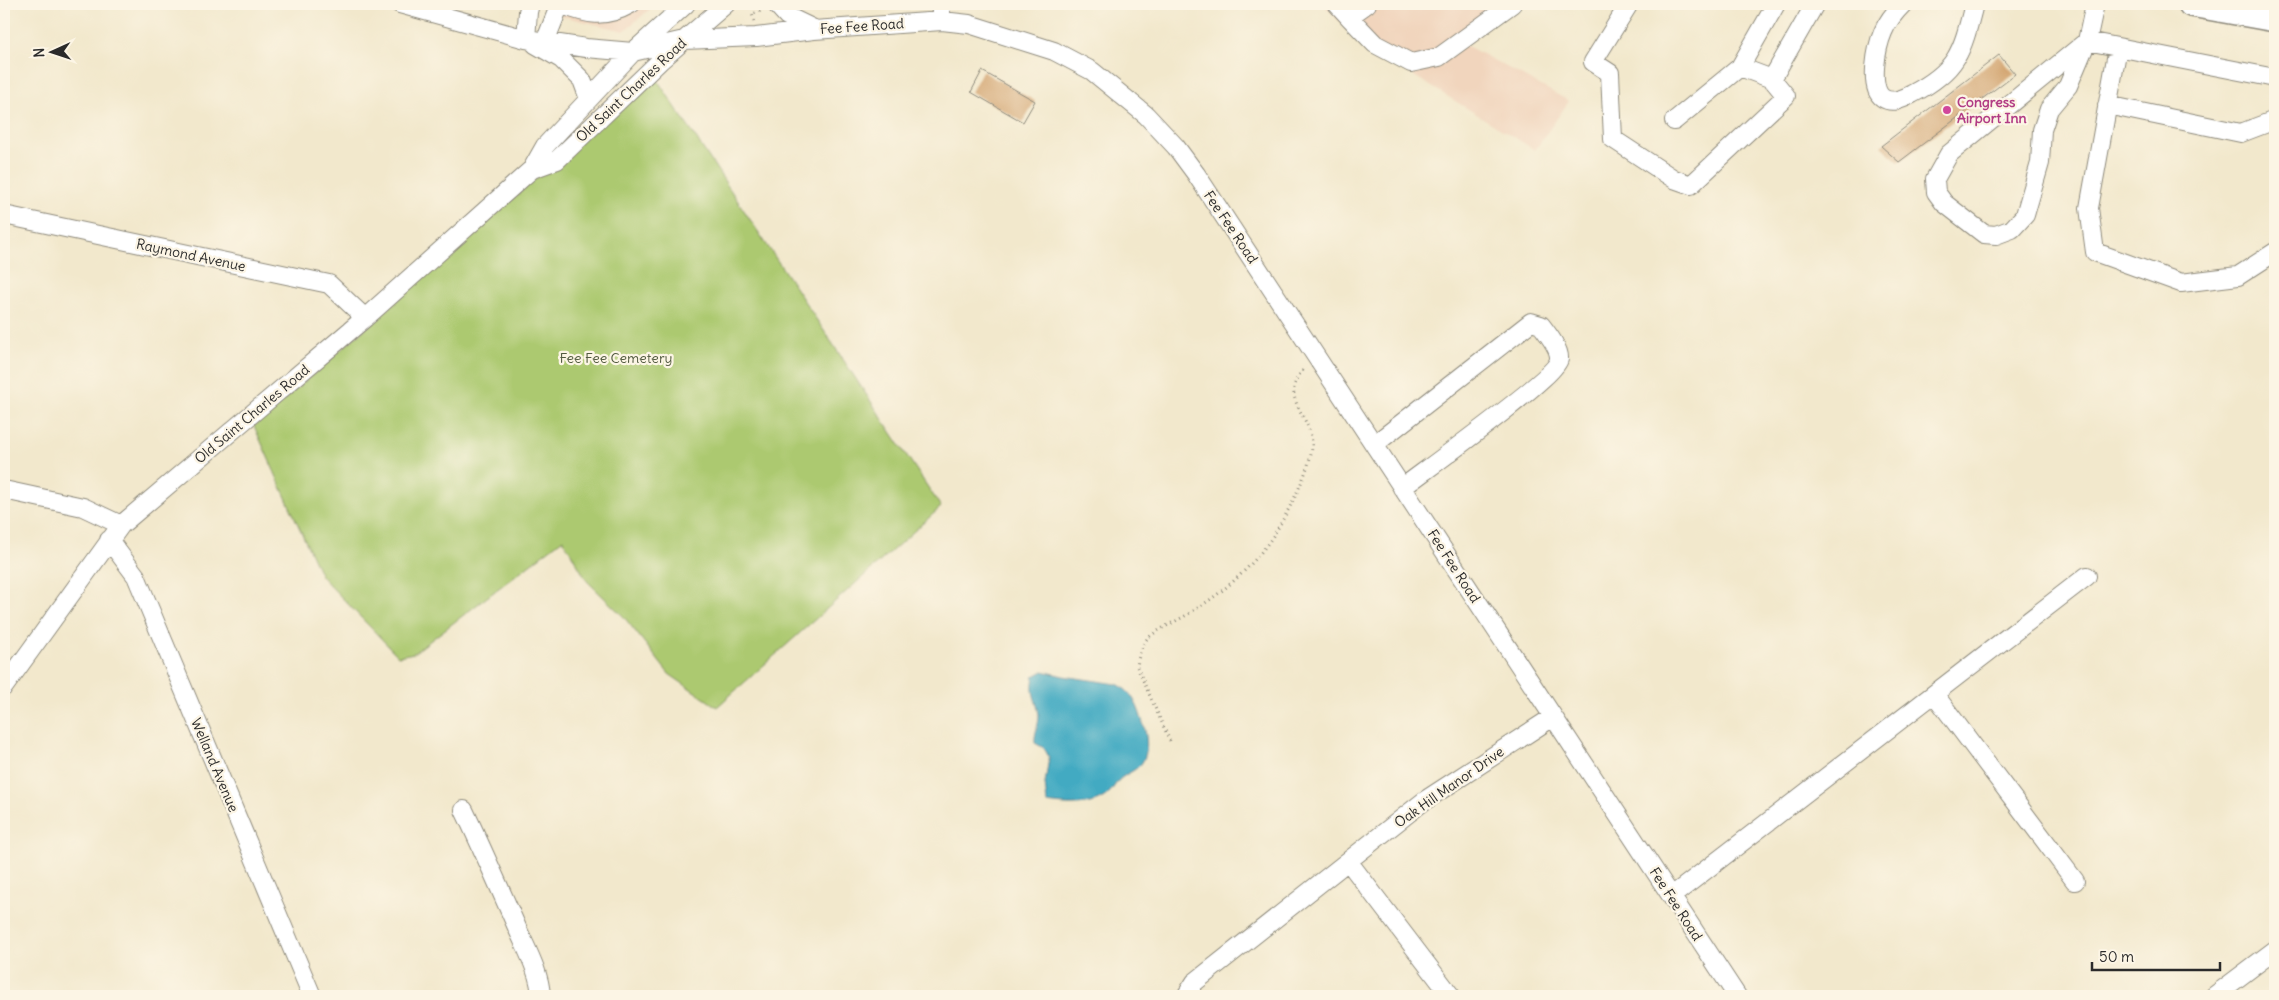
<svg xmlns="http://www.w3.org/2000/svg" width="2279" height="1000" font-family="Delius,sans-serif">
<rect width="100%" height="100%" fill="#fcf5e5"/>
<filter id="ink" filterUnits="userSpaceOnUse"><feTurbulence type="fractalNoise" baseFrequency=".02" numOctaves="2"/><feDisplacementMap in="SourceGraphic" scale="10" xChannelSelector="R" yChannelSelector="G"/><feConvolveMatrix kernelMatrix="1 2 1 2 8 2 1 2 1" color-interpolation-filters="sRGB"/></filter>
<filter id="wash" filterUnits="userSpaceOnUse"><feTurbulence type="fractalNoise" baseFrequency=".0096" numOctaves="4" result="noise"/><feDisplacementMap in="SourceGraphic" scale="20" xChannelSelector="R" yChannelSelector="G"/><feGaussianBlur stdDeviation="1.12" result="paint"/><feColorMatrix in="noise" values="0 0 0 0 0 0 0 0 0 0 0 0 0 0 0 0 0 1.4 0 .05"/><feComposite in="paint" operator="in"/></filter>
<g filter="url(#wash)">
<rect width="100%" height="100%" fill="#f2e8cc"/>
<!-- built -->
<path fill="#f1d5bd" d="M547,4H656L624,31L545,12Z
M1323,4H1505L1456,40L1569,101L1535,150L1362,44Z"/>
<!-- green -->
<path fill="#acc970" stroke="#6c7a4e" d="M654,75L941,507L717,707L669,674L624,617L587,581L563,539L414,653L398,656L321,576L254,426Z"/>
<!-- water -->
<path fill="#42aac2" stroke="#366a76" d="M1043,671L1063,676L1117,684C1130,690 1137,703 1141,717C1146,730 1151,753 1140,765C1135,771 1125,774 1119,780C1115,784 1113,789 1109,793C1094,808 1066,806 1047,803L1045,784L1049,757L1044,748L1035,743C1034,733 1039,726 1039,715C1037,699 1030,695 1034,676Z"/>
<g id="blocks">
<!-- building -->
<path fill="#d3a571" d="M1999,55L2015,74L1899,162L1881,146Z
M982,71L1035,101L1023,122L971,92Z"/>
</g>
</g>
<g filter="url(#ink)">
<use href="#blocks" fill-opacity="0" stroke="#8e8a7c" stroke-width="1"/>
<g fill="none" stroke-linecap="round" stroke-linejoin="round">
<defs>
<path id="minor" d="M400,4L526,39L586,48L633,52L684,40L756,37L814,30L942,21L969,24L1054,51L1092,71L1146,115L1176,147L1196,174L1737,996
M776,4L787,16L814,29
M940,4L942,21
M1337,4L1349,17
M1367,4L1349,17L1375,44L1411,63L1439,57L1512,4
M1629,4L1593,62L1610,73L1613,139L1674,179L1691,185L1786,96L1772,79L1815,4
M1903,4C1896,11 1887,22 1883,32C1877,46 1868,88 1883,98C1892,104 1903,99 1912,94C1958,70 1962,52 1974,4
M2095,4L2087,41L2275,78
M526,39L528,12L530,4
M2087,41L2068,86L2049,109L2042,130L2040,163L2025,215L2012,229L1996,235L1984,234L1944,203L1936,192L1935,179L1949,154Z
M545,42L560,4C588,15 604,19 631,4
M535,44L561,59L582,80L589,99
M2118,47L2089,208L2095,252L2181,283L2238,276L2275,252
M1740,67L1772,79
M2107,105L2241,133L2275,120
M1674,121L1740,67L1776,4
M532,169L557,160L660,61L726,4
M4,215L329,284L365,318
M1375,444L1531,322L1541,325C1547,333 1560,349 1559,359C1557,376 1424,471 1402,488
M4,490L83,507L121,525
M109,540L136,576L312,996
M4,687L121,525L365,318L532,169L545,146L633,52L686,4
M1935,695L2075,881
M464,810C483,850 501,891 519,932C528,952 540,974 541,996
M1348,861L1424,801L1553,717
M1672,896L2087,576
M1186,996L1195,982L1348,861L1451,996
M2214,996L2275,950"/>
<path id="highway" d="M2191,4L2275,19"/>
</defs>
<!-- minor casing -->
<use href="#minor" stroke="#8e8a7c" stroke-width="20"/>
<!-- highway casing -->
<use href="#highway" stroke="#8e8a7c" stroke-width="28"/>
<!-- path -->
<path stroke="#8e8a7c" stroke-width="3" stroke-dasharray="1 4" stroke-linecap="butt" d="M754,21L752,14L761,11
M1170,741L1137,667C1138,658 1141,646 1147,639C1157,629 1184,618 1196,609C1228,589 1255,564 1275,533C1287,514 1312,467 1312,445C1312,415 1277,398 1304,369"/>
<!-- minor -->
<use href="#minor" stroke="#fff" stroke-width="18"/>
<!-- highway -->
<use href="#highway" stroke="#fff" stroke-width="25"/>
</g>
</g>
<!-- markers -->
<circle fill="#d1479c" stroke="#fcf5e5" stroke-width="2" cx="1947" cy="110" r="5"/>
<g text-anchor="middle" stroke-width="4.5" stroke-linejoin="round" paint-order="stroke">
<!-- street labels -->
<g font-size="14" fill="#2b2b2b" stroke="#fcf5e5">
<text transform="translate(862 26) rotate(-4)" y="5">Fee Fee Road</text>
<text transform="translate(631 90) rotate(-43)" y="5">Old Saint Charles Road</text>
<text transform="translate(1231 227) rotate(56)" y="5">Fee Fee Road</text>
<text transform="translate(191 255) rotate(12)" y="5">Raymond Avenue</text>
<text transform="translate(252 414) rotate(-40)" y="5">Old Saint Charles Road</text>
<text transform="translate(1454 566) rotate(57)" y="5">Fee Fee Road</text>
<text transform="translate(215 765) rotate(67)" y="5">Welland Avenue</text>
<text transform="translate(1449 787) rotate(-35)" y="5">Oak Hill Manor Drive</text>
<text transform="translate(1676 904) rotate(57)" y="5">Fee Fee Road</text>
</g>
<!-- hotel labels -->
<g font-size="14" font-weight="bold" fill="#b23c85" stroke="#fcf5e5" text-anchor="start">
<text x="1957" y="107">Congress<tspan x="1957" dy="16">Airport Inn</tspan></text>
</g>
<!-- park labels -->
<g font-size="14" fill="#525a40" stroke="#fcf5e5">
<text x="616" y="363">Fee Fee Cemetery</text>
</g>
</g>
<!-- margin -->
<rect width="2279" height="1000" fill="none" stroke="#fcf5e5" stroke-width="20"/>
<!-- north arrow -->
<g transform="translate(52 52) rotate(267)" stroke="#fcf5e5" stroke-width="4" paint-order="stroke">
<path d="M0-4L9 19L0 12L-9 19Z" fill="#2b2b2b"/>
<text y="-8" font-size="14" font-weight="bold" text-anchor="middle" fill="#2b2b2b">N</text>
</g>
<!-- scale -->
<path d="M2092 962v8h128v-8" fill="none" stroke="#2b2b2b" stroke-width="2.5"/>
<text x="2099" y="962" font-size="15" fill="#2b2b2b" stroke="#fcf5e5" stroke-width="4" paint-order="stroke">50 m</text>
</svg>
